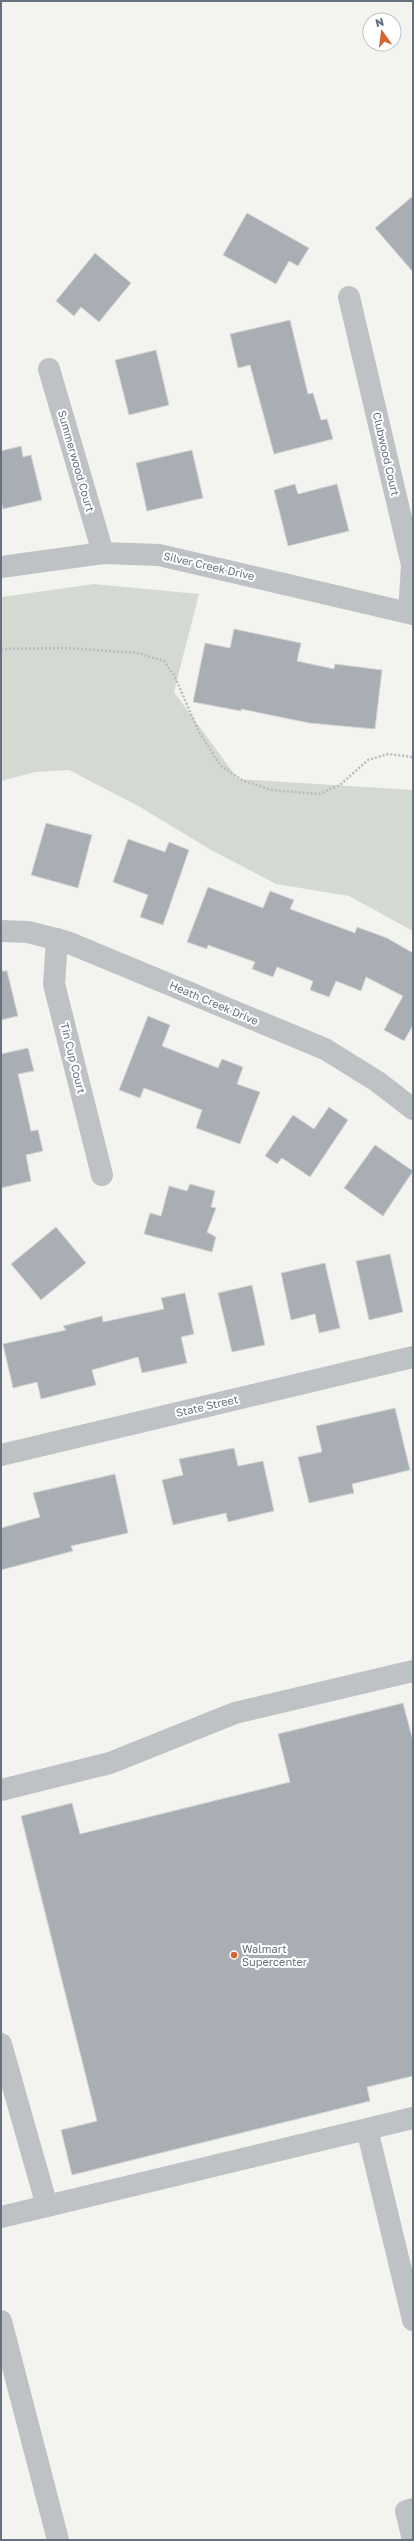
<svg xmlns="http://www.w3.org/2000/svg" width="414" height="2541" font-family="'Golos Text',sans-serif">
<rect width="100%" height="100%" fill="#f3f4f0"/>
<!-- green -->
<path fill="#d4dad1" d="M94,584L199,594L174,692L238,779L413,790V931L349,896L276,884L211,850L140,807L69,770L35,772L1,781V597Z"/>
<!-- building -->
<path fill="#a8aeb3" stroke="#d5d5d3" d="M413,196V272L375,228Z
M247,213L309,248L298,266L289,261L276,284L223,255Z
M95,253L131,283L99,322L81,307L74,316L56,301Z
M290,320L308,394L313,393L321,420L327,419L333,439L274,454L250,365L238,368L230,334Z
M156,350L169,405L129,415L115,360Z
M21,446L23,457L31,455L42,500L3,509L1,501V451Z
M192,450L203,498L147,511L136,463Z
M295,484L298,494L337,484L349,531L288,546L274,490Z
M234,629L301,643L297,661L334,669L335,664L382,670L375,729L309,723L241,709V711L193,702L205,643L230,648Z
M46,823L92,835L78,888L31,875Z
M128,839L165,852L169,842L189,850L163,925L140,917L148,895L113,882Z
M208,887L263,908L270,891L294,900L290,909L355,933L357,927L387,938L413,953V1025L404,1041L384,1030L403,996L366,977L361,991L336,981L329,997L310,990L313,981L277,967L273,977L252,969L255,962L208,945L207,949L187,942Z
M1,971H7L18,1016L1,1020Z
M148,1016L170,1025L162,1046L218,1068L222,1059L243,1067L237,1084L260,1092L240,1144L196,1128L202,1110L144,1088L140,1098L119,1090Z
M28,1048L34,1071L18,1074L31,1131L38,1130L43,1151L26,1155L31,1181L1,1188V1054Z
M329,1107L348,1120L310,1177L282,1158L277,1164L265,1156L293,1115L314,1129Z
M375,1145L413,1171L383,1216L344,1188Z
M190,1184L215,1191L211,1207L216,1208L207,1232L216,1237L212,1252L144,1234L150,1213L161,1216L169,1186L187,1191Z
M56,1227L86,1263L41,1300L11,1264Z
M390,1254L403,1312L369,1320L356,1261Z
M325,1263L340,1328L319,1333L315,1314L291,1320L281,1273Z
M252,1285L265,1345L232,1352L218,1293Z
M185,1293L194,1334L181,1337L187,1363L142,1373L138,1357L92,1370L96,1385L41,1399L37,1382L13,1388L3,1344L66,1330L63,1326L102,1316L103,1322L164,1309L161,1298Z
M395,1408L410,1470L352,1484L354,1493L309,1503L298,1457L322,1452L316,1426Z
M234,1448L238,1466L263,1461L274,1511L228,1522L226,1513L173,1525L162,1480L183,1475L179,1459Z
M115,1474L128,1533L71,1546L73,1551L1,1570V1528L40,1517L33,1493Z
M403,1703L413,1741V2076L367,2087L370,2101L72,2175L61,2130L97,2121L21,1816L72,1803L80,1834L290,1782L278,1734Z"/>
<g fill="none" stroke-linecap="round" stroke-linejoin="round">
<!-- path -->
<path stroke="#b9bbbd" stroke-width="2.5" stroke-dasharray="2 2" stroke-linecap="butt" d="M1,649L66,648L138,653L164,661L174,675L199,732L220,765L242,780L271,790L319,794L340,785L368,760L388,754L413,757"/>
<!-- minor -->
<path stroke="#bfc2c5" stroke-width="22" d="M349,297L412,565L409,613
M49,369L103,553
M1,567L103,553L159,555L413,614
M1,931L28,932L67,942L325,1049L378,1082L413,1109
M57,939L54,984L102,1175
M1,1455L413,1357
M1,1790L110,1763L235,1713L413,1671
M1,2044L47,2206L1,2217
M367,2129L413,2320
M47,2206L413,2118
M1,2321L58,2540
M413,2509L406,2511L413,2540"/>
</g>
<!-- markers -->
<circle fill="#d26631" stroke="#fff" stroke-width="1.5" cx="234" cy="1955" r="4"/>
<g text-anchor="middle" stroke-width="4" stroke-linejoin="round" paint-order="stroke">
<!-- street labels -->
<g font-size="11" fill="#65717e" stroke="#fff">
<text transform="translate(386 454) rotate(77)" y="4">Clubwood Court</text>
<text transform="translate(76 461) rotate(74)" y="4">Summerwood Court</text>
<text transform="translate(209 566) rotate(13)" y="4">Silver Creek Drive</text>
<text transform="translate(214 1003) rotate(23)" y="4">Heath Creek Drive</text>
<text transform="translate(73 1058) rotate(76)" y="4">Tin Cup Court</text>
<text transform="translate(207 1406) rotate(-13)" y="4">State Street</text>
</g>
<!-- poi labels -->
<g font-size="11" fill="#65717e" stroke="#fff" text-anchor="start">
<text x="242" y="1953">Walmart<tspan x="242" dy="13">Supercenter</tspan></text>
</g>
</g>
<!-- border -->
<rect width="414" height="2541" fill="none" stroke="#65717e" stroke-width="4"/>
<!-- north arrow -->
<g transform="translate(382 32) rotate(346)"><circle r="19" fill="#ffffff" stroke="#c1c6cb"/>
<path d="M0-3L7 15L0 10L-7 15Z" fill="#d26631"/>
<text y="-6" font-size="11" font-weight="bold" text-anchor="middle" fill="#65717e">N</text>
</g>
</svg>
